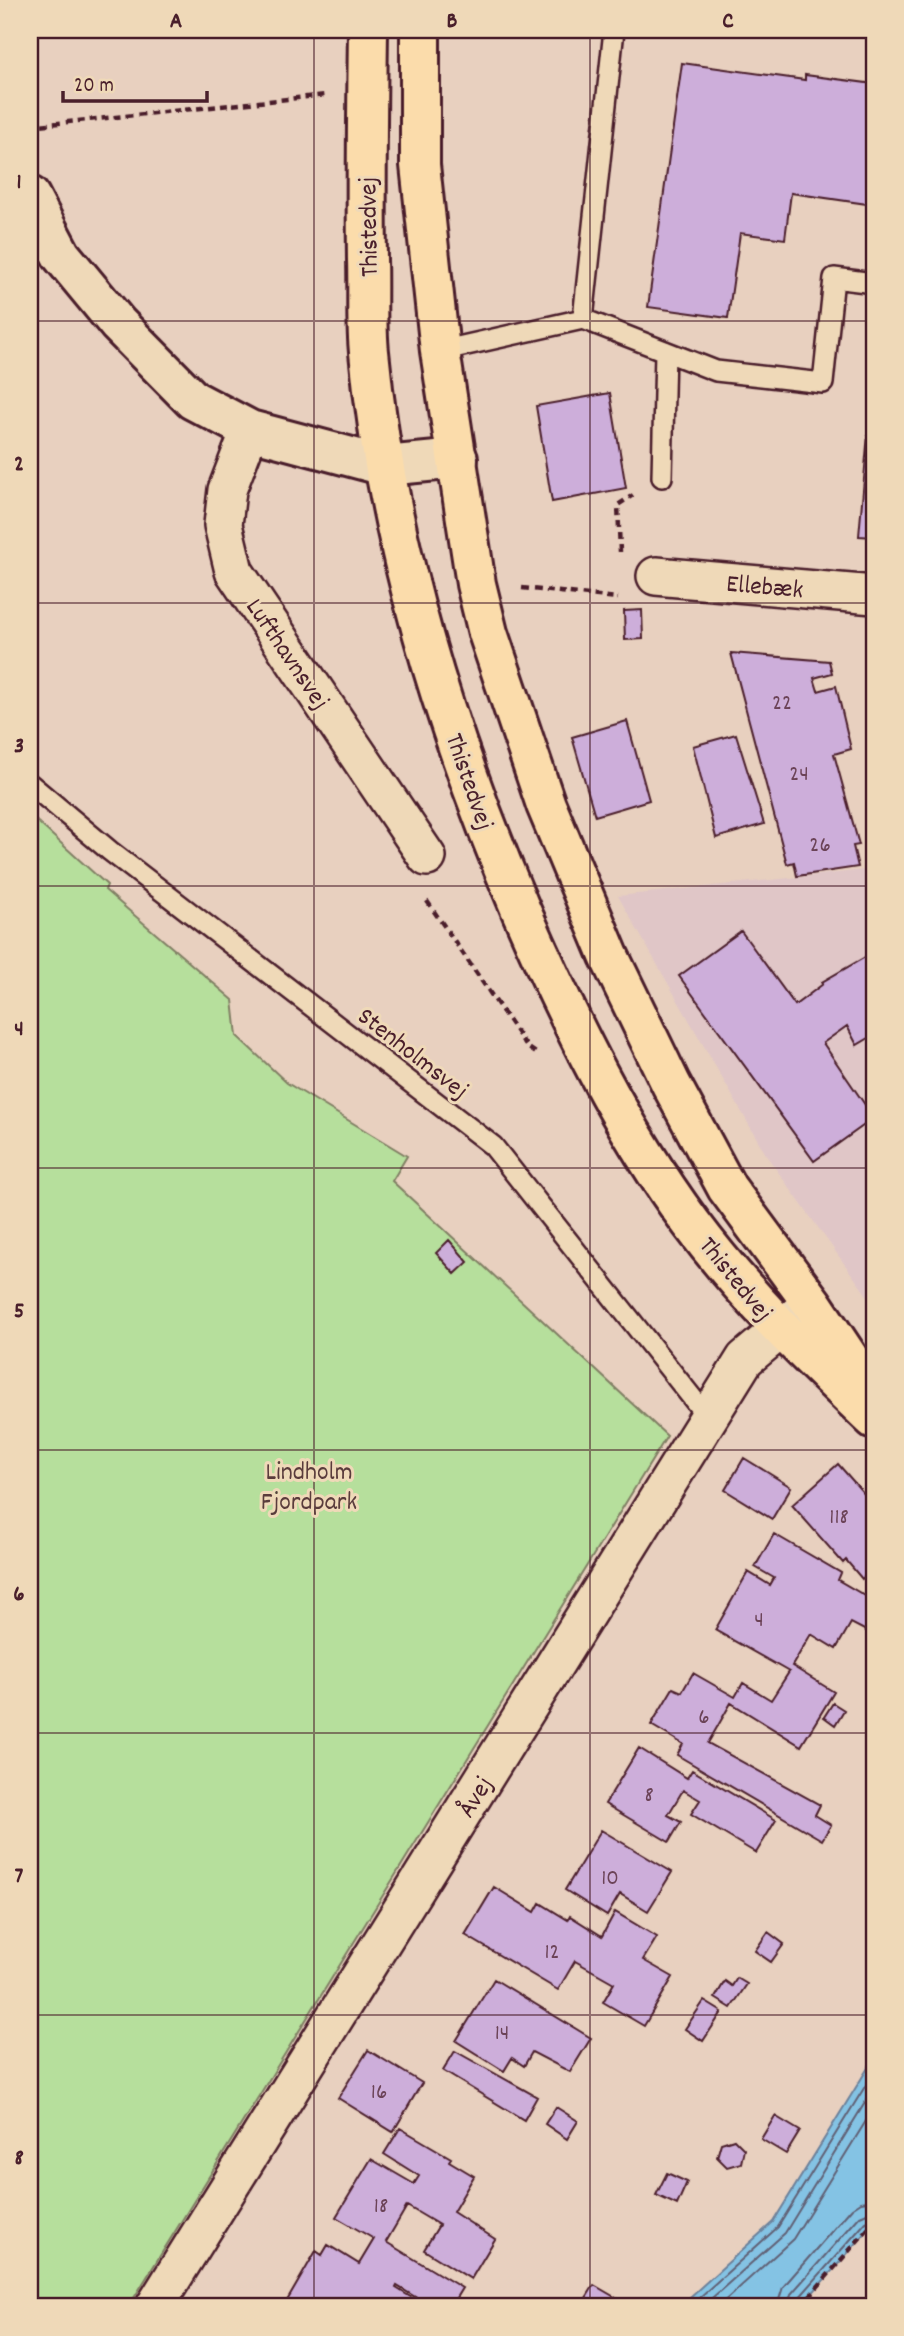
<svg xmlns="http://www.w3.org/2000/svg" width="904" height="2336" font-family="Dekko,sans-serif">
<rect width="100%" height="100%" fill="#e8d0bf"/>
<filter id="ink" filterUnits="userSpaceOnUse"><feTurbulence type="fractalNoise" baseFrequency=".0143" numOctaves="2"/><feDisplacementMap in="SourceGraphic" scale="14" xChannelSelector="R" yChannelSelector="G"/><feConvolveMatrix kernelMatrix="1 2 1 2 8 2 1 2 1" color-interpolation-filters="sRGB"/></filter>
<g filter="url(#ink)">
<!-- built -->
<path fill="#e0c6c7" d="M874,869V1305L768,1158L618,896Z"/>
<!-- green -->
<path fill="#b6df9c" stroke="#807f64" stroke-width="2" d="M30,815L107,885L105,890L233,1000L237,1036L287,1083L407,1156L392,1181L667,1436L129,2306H30Z"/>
<!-- water -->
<path fill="#84c3e4" stroke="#6d819a" stroke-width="2" d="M874,2058V2222L870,2228L801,2306H680L773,2222Z"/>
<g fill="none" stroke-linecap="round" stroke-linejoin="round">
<!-- shore -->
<path stroke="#616175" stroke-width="2" d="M690,2306L778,2227L874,2072
M703,2306L785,2233L874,2088
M719,2306L793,2239L874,2108
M777,2306L783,2287L852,2208L861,2202L874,2200
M788,2306L791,2294L860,2216L874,2210
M797,2306L798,2299L866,2222L874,2219"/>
</g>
<!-- building -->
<path fill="#cdaeda" stroke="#4a1f2b" stroke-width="2" d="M682,63L805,80V75L874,84V205L791,193L785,239L740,233L728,318L648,307Z
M874,365V537L859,536Z
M610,393L626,488L552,502L536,406Z
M642,610L643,639L625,640L624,611Z
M731,653L829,661L832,673L814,678L818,691L836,686L851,749L834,754L859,845L853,846L858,867L797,876L794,862L787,864Z
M627,721L649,800L595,816L572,737Z
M736,734L764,824L716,838L693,746Z
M741,931L795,1005L823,984L822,982L874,952V1035L857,1045L847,1026L823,1043L874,1118L814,1161L679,976Z
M449,1240L468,1262L455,1274L436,1253Z
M744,1458L791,1487L772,1519L725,1490Z
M838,1464L874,1505V1568L862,1579L846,1560L843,1563L792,1505Z
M774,1534L841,1573L838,1580L874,1601V1635L851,1623L836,1649L811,1634L792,1666L834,1692L801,1746L731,1703L708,1743L820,1805L815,1815L831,1825L822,1840L677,1755L683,1744L651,1725L673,1688L682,1692L693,1673L735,1697L743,1683L771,1700L789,1672L715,1630L748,1572L770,1585L774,1578L755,1567Z
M833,1703L844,1710L835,1725L824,1717Z
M639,1748L687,1778L692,1770L776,1820L756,1853L691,1814L700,1800L683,1790L668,1815L681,1822L669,1842L605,1804Z
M601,1830L672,1872L648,1911L620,1894L607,1916L565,1890Z
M494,1887L535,1912L540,1903L568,1920L570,1916L602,1936L615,1912L657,1937L643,1960L673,1977L644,2026L603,2002L614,1983L575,1961L558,1990L465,1935Z
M768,1932L784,1944L771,1962L755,1951Z
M737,1978L747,1984L731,2008L715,1998L725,1981L732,1986Z
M494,1979L591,2038L570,2072L532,2052L524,2066L512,2058L504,2071L456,2041Z
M704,2001L722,2012L703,2041L685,2029Z
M368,2050L422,2083L393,2132L338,2098Z
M455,2051L537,2097L524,2120L443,2071Z
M556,2107L578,2121L567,2139L545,2124Z
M775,2116L800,2131L786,2154L761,2139Z
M400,2128L451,2158L449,2161L474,2176L453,2212L495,2239L471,2279L424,2250L439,2225L407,2206L386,2242L462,2288L451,2306H430L397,2286L396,2288L425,2306H284L316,2251L322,2255L328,2245L359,2264L374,2239L336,2217L371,2159L414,2184L419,2176L384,2154Z
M734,2139L744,2149L741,2163L727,2167L717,2157L721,2143Z
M667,2173L687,2182L677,2205L656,2195Z
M594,2285L630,2306H581Z"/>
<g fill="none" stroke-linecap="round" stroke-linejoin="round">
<defs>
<path id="service" d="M583,319L716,371L823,383L834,278L874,283
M440,351L583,319L614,30
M662,477L665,351
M30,784L110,851L493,1146L709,1419"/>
<path id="minor" d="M250,430L227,490L223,525L234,571L427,857
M656,576L874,595
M155,2306L745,1359L812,1303"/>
<path id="tertiary" d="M30,196L61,255L118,324L193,400L250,430L385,466L458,459"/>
<path id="primary" d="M368,30C367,107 366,183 367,260C368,291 366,322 369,352C387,546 446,735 522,913C569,1021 621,1128 691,1223C746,1297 808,1356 874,1419
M420,30V165L440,351L476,584L488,633L546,805L609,956L671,1084L727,1188L812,1303L874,1396"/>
</defs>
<!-- service casing -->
<use href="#service" stroke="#4a1f2b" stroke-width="24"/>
<!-- minor casing -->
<use href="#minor" stroke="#4a1f2b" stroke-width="42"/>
<!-- tertiary casing -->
<use href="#tertiary" stroke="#4a1f2b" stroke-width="44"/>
<!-- primary casing -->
<use href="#primary" stroke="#4a1f2b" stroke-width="44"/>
<!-- path -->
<path stroke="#4a1f2b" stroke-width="4.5" stroke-dasharray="7 5" stroke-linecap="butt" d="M30,126L325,95
M620,552L618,505L633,495
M522,588L618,598
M427,901L527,1047L536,1053
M801,2306L874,2222"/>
<!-- service -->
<use href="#service" stroke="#efd9b8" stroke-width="19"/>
<!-- minor -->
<use href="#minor" stroke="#efd9b8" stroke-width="37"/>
<!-- tertiary -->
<use href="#tertiary" stroke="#efd9b8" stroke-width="38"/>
<!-- primary -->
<use href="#primary" stroke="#fbdcab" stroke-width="38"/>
</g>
</g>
<!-- grid -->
<path fill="none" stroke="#4a1f2b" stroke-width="2" stroke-opacity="0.55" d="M314,30V2306M590,30V2306M30,321H874M30,603H874M30,886H874M30,1168H874M30,1450H874M30,1733H874M30,2015H874"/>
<g text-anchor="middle" stroke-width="6" stroke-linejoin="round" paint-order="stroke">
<!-- number labels -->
<g font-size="23" fill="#6b4357">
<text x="782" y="709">22</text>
<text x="799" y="780">24</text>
<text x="820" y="851">26</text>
<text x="839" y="1523">118</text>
<text x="759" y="1626">4</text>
<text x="704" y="1723">6</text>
<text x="649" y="1801">8</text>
<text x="610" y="1884">10</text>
<text x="552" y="1958">12</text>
<text x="502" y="2039">14</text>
<text x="379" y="2098">16</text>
<text x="381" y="2212">18</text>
</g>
<!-- street labels -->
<g font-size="26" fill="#4a1f2b" stroke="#efd9b8">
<text transform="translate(367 227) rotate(-91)" y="9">Thistedvej</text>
<text transform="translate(765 585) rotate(5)" y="9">Ellebæk</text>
<text transform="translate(289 653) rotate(56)" y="9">Lufthavnsvej</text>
<text transform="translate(471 781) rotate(71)" y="9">Thistedvej</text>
<text transform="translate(414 1052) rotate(38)" y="9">Stenholmsvej</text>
<text transform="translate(737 1278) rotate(51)" y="9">Thistedvej</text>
<text transform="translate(474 1796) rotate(-58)" y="9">Åvej</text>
</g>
<!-- park labels -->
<g font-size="26" fill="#5a3c3c" stroke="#efd9b8">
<text x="309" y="1479">Lindholm<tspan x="309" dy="30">Fjordpark</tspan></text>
</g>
</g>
<!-- margin -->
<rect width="904" height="2336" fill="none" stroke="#efd9b8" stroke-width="77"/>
<!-- scale -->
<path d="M63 91v10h144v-10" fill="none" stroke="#4a1f2b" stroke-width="3.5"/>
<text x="74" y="91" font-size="21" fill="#4a1f2b" stroke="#efd9b8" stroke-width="5" paint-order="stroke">20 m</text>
<rect x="38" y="38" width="828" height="2260" fill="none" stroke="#4a1f2b" stroke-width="2.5"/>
<g font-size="23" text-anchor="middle" font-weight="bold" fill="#4a1f2b">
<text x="176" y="27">A</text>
<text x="452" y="27">B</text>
<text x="728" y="27">C</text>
<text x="19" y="188">1</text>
<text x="19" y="470">2</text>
<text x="19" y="752">3</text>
<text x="19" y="1035">4</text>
<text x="19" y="1317">5</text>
<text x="19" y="1600">6</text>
<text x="19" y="1882">7</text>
<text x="19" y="2164">8</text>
</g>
</svg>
